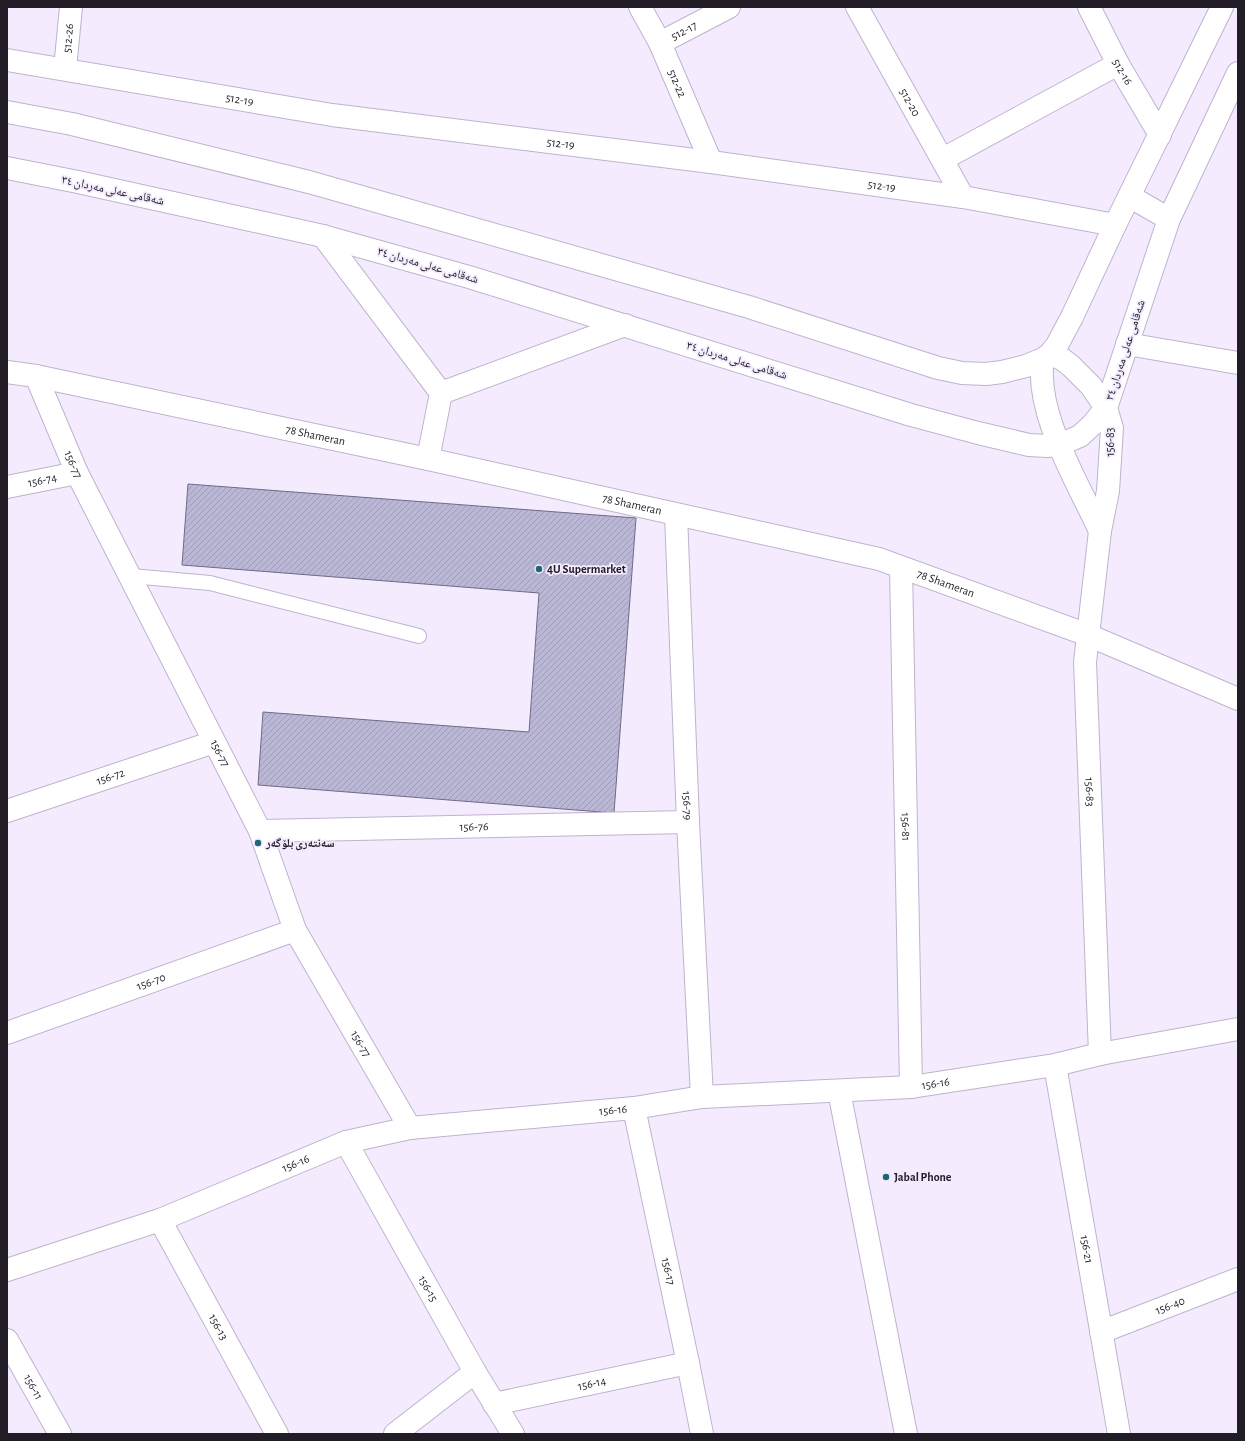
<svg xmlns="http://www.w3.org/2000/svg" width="1245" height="1441" font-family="'Alegreya Sans','Noto Naskh Arabic',sans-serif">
<defs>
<pattern id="building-hatch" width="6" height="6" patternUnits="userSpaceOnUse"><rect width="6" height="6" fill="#bab7d5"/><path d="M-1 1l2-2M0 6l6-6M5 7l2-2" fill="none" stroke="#a09db7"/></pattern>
</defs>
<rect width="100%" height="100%" fill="#f4ecfe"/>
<!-- building -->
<path fill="url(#building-hatch)" stroke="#6e6b87" d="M188,484L636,518L614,813L258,785L263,712L529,732L539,593L182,565Z"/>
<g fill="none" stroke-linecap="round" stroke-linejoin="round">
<defs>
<path id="service" d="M131,576L210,583L419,636"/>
<g id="minor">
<path id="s1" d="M640,7L660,43L711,162"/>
<path id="s2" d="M857,7L963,197"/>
<path id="s3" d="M1089,7L1118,64L1160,135"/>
<path id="s4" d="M660,43L729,7"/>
<path id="s5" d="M7,60L332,115L711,162L963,197L1115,225"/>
<path id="s6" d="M65,69L71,7"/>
<path d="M943,159L1118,64"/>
<path d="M1127,344L1238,363"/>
<path id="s7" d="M1050,354L1062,359L1071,366L1091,386L1106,408L1112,428L1108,491L1100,531L1085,662L1100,1054"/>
<path d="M1043,359C1034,412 1078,483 1100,531"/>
<path id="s8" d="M36,376L77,473L260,831L295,930L410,1128"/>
<path id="s9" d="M7,487L77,473"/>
<path id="s10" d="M676,515L688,822L702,1097"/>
<path id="s11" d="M901,568L911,1087"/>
<path id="s12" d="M7,811L214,742"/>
<path id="s13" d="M260,831L688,822"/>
<path id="s14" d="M7,1033L295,930"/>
<path id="s15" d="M1055,1065L1119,1434"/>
<path d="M839,1091L906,1434"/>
<path id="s16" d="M634,1108L688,1363L702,1434"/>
<path id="s17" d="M346,1142L475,1372L513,1434"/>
<path id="s18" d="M160,1220L277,1434"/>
<path id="s19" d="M7,1270L160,1220L346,1142L410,1128L634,1108L702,1097L911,1087L1055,1065L1100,1054L1238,1029"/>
<path id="s20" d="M1101,1332L1238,1279"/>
<path id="s21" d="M7,1340L60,1434"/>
<path id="s22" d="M494,1404L688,1363"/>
<path d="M395,1434L475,1372"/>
</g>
<g id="tertiary">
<path d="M323,236L441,393L428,459"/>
<path id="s23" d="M7,372L36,376L428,459L879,559L1088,635L1238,699"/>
<path d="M441,393L625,325"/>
</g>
<path id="secondary" d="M7,112L72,124L309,182L749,307L938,368L962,373L986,374L1002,372L1026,366L1043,359L1050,354L1057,345L1072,317L1115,225L1222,7
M7,168L78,182L323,236L469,277L911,415L978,433L1029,445L1047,446L1059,445L1080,436L1093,424L1106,408L1169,219L1238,73
M1129,196L1169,219"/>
</defs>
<!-- service casing -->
<use href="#service" stroke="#c0b2ce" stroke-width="16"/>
<!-- minor casing -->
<use href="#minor" stroke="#c0b2ce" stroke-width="24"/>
<!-- tertiary casing -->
<use href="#tertiary" stroke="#c0b2ce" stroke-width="24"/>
<!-- secondary casing -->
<use href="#secondary" stroke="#c0b2ce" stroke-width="24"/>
<!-- service -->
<use href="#service" stroke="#fff" stroke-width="14"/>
<!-- minor -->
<use href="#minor" stroke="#fff" stroke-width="22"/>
<!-- tertiary -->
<use href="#tertiary" stroke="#fff" stroke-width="22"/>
<!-- secondary -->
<use href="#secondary" stroke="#fff" stroke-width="22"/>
</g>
<!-- markers -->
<g fill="#216677" stroke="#f4ecfe" stroke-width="1.5">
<circle cx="539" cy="569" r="4"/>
<circle cx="258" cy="843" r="4"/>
<circle cx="886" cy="1177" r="4"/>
</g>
<g text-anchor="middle" stroke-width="3.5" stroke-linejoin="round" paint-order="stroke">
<!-- street labels -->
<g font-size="12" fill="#211c26" stroke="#f4ecfe">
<text dy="4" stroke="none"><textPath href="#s4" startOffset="27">512-17</textPath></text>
<text dy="4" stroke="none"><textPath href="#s6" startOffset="31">512-26</textPath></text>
<text dy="4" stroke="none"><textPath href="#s3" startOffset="73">512-16</textPath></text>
<text dy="4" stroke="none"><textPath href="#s1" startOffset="85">512-22</textPath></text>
<text dy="4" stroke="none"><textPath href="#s5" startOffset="236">512-19</textPath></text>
<text dy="4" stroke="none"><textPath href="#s2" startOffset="109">512-20</textPath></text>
<text dy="4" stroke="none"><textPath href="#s5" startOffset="560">512-19</textPath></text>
<text dy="4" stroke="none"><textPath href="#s5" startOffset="884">512-19</textPath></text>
<text transform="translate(113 190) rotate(12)" y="4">شەقامی عەلی مەردان ٣٤</text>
<text transform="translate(428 265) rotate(16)" y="4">شەقامی عەلی مەردان ٣٤</text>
<text transform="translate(1125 350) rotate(-72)" y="4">شەقامی عەلی مەردان ٣٤</text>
<text transform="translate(737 360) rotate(17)" y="4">شەقامی عەلی مەردان ٣٤</text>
<text dy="4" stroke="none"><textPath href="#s23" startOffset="315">78 Shameran</textPath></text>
<text transform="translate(1110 442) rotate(-90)" y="4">156-83</text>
<text dy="4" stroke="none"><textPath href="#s8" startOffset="96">156-77</textPath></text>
<text dy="4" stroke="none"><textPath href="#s9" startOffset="36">156-74</textPath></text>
<text dy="4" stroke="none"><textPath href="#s23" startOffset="639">78 Shameran</textPath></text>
<text dy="4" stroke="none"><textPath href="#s23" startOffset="963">78 Shameran</textPath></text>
<text dy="4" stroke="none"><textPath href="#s8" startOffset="420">156-77</textPath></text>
<text dy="4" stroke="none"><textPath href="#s12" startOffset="109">156-72</textPath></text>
<text dy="4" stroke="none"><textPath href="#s7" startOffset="466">156-83</textPath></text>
<text dy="4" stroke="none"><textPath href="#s10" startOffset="291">156-79</textPath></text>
<text dy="4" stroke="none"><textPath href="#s13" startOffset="214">156-76</textPath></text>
<text dy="4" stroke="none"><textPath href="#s11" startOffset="259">156-81</textPath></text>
<text dy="4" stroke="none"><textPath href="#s14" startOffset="153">156-70</textPath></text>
<text dy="4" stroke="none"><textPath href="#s8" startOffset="744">156-77</textPath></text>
<text dy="4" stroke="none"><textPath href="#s19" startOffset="956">156-16</textPath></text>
<text dy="4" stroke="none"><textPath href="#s19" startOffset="632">156-16</textPath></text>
<text dy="4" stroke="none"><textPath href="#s19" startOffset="308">156-16</textPath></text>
<text dy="4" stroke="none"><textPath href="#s15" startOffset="187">156-21</textPath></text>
<text dy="4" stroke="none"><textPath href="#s16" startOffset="167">156-17</textPath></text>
<text dy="4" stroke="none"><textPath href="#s17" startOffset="168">156-15</textPath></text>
<text dy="4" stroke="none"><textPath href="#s20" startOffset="74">156-40</textPath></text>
<text dy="4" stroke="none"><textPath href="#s18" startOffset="122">156-13</textPath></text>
<text dy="4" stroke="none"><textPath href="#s22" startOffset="100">156-14</textPath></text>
<text dy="4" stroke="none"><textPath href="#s21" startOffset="54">156-11</textPath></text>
</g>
<!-- poi labels -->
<g font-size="12" font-weight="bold" fill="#211c26" stroke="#f4ecfe" text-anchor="start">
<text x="547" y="573">4U Supermarket</text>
<text x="266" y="847">سەنتەری بلۆگەر</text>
<text x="894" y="1181">Jabal Phone</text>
</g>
</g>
<!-- border -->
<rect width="1245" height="1441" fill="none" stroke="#211c26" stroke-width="16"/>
</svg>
